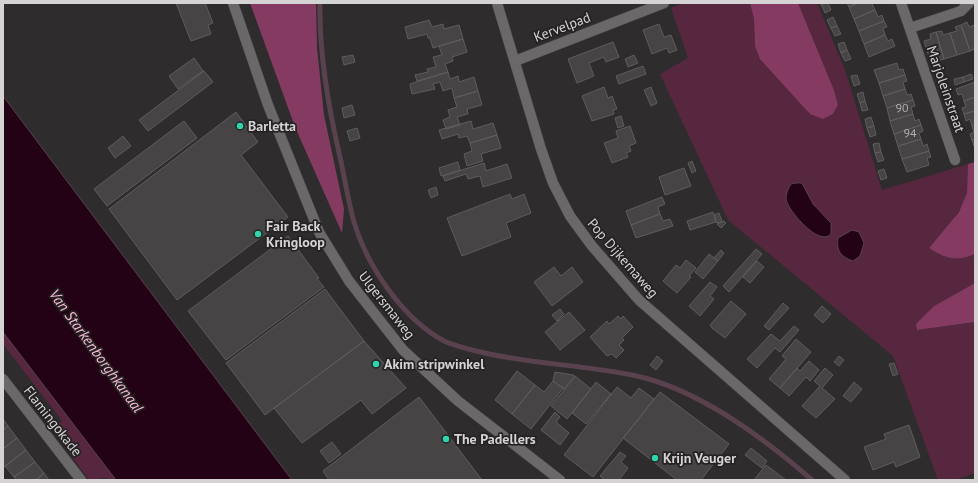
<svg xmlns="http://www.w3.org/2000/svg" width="978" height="483" font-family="'PT Sans',sans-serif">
<rect width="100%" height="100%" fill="#2e2c2d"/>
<!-- green -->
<path fill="#56273f" d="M684,3H750L754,19L755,46L810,114H833L838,105L834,90L798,3H817L845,70L882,190L968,164C968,173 968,183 967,192C964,212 941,232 929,248C946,259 956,262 975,254V283L934,306L917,330L975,322V473L955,480H938L893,356L728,220L660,74L688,58L671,8Z
M3,332L116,480L105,478L89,480L52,429L62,421L3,344Z"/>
<!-- forest -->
<path fill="#853b61" d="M250,3H316L317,48L324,115L344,209L342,233L295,127Z
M750,3H798L834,90L838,105L833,114L823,119L810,114L760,59L755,46L754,19Z
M975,162V254C956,262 946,259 929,248L959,212L967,193L968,164Z
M975,283V322L917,330L916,324L934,306Z"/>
<!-- water -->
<path fill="#240215" stroke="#59414e" d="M3,96L292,480H116L3,332Z
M796,183H802L813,204L831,223V233L829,236C826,237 822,237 820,236C809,233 788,210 786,199C786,193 788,189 791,184Z
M852,230L859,232L864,243L860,256L853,261C841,257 836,251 838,238Z"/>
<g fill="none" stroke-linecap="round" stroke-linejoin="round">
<!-- stream -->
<path stroke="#59414e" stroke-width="5" d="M320,3C319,55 328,106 340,157C345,179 348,201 354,222C367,266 403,319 444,341C457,347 472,350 485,353C533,364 583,365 632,375C695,387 764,438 812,480"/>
</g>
<!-- building -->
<path fill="#474445" stroke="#5f5c5d" d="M176,3H205L213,23L208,25L211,34L191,41Z
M828,3L831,10L825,13L821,4Z
M847,3H858L849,7Z
M858,3H875L872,4L875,10L854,19L849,7Z
M875,10L878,17L882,15L884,21L859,31L854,19Z
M833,17L837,26L831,28L827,20Z
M429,20L432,27L443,24L444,29L459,25L463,39L433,48L430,38H428L427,34L408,39L405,27Z
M884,21L887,27L883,28L885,35L864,44L859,31Z
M967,22L969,27L975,25V49L970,51L961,25Z
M659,24L664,37L671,35L677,50L669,53L667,48L652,54L643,30Z
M961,25L970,51L957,55L950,33L957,31L955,27Z
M837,26L841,34L835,36L831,28Z
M942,31L943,35L950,33L957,55L944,59L936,32Z
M936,32L944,59L931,63L924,41L931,39L930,34Z
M885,35L888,41L892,39L895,46L869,57L864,44Z
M463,39L467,52L452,57L453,61L445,64L448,72L417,81L415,75L428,72L427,69L436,67L433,57L442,55L439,46Z
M613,42L619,57L606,62L604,57L589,63L594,76L577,83L568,59Z
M844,42L847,50L841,53L838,44Z
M847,50L851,59L845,61L841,53Z
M353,55L355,62L344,65L342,57Z
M634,55L638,63L628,67L625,59Z
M194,58L203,71L178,89L169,76Z
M897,63L899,70L903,69L905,75L879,83L874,70Z
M643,66L646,74L619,84L616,76Z
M204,71L213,82L148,131L139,120Z
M448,72L450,79L458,76L459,82L474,77L478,91L454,98L452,88L443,91L440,82L433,84L435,89L412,94L410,84Z
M971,74L973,79L964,82L963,77Z
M857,75L860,84L854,86L851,76Z
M905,75L907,81L903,82L905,89L883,96L879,83Z
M963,77L964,82L955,85L954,79Z
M946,82L948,87L940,90L938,84Z
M975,82V97L964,101L962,94L958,95L956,89Z
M604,87L608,98L612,96L617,109L613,110L614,114L592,121L582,96Z
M651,87L657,103L651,106L644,90Z
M905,89L907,95L911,94L913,100L887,108L883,96Z
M478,91L482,105L467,109L468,114L457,117L460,125L446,129L443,120L450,117L448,110L457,107L454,98Z
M863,92L865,101L860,103L857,94Z
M975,97V111L964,114L962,108L966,107L964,101Z
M913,100L915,106L911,107L913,114L890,121L887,108Z
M865,101L868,110L862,111L860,103Z
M352,105L355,115L344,118L342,108Z
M975,111V125L972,126L970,119L966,121L964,114Z
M236,112L258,142L241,155L288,217L177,300L109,209Z
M913,114L915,121L919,119L921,125L894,134L890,121Z
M621,116L624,126L618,128L615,118Z
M871,117L874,126L867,128L865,119Z
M184,121L197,138L107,206L94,189Z
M471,121L473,129L493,123L497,135L470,143L467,136L459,138L458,134L442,139L439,130Z
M921,125L923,131L919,133L921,139L898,146L894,134Z
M975,125V139L972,140L970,134L974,132L972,126Z
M630,126L636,143L629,146L631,151L626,153L628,157L612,163L604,143L618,138L616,131Z
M874,126L876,135L870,137L867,128Z
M357,128L360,138L350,141L347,131Z
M497,135L501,148L481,154L483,161L467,166L464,154L472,151L470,143Z
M123,136L131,146L115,158L108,148Z
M921,139L923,146L927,144L929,151L902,159L898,146Z
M975,139V145L974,146L972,140Z
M879,143L881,152L875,153L873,144Z
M929,151L931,157L927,158L929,165L907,172L902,159Z
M881,152L884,160L878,162L875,153Z
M692,161L696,171L692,173L688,163Z
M458,162L460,170L441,176L439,168Z
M484,163L486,171L507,164L512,178L483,187L480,176L468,179L466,174L445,181L443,176Z
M684,168L691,186L665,195L659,177Z
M884,169L887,178L881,180L878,171Z
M436,187L438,195L431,198L428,190Z
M510,194L512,199L524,194L531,213L506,223L511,237L462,256L447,218Z
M662,197L665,204L658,207L660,214L631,225L626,211Z
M713,212L716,222L690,230L687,221Z
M719,213L722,221L717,223L714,215Z
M660,214L663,221L670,219L673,226L636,238L631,225Z
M724,221L726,223L721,228L717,224Z
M288,236L319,278L317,279L324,287L226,360L188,311Z
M756,249L762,254L729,292L723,286Z
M721,250L724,253L718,261L714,258Z
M709,254L718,261L703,279L695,272Z
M686,260L696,268L689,276L691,277L677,293L663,281L676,265L680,268Z
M757,261L764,267L750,283L743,277Z
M554,267L561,276L572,267L583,282L552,306L534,282Z
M710,282L717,287L710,296L714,299L700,316L689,306Z
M325,289L364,341L265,415L226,363Z
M731,301L746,314L725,338L712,328L710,325Z
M783,303L789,308L769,330L764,326Z
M822,306L831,314L823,323L814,315Z
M560,309L564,314L557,321L552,315Z
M569,312L585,330L560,350L545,332Z
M618,316L621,319L623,316L633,327L622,338L624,340L619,345L624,350L616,358L612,354L607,356L590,337L607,321L609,324Z
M794,326L799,330L780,352L775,348L757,368L747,359L771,334L780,341Z
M796,339L811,352L780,388L769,379L786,359L782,356Z
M364,341L406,388L372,414L361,400L302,443L274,408Z
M657,356L663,361L656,370L650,365Z
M839,356L844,360L839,366L834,362Z
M809,361L819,370L810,381L806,377L789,396L780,388L797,368L800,371Z
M894,363L898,374L893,376L889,364Z
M825,368L833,375L822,388L835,399L816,418L802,406L820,386L814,381Z
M517,371L535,385L512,414L495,400Z
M555,372L573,375L575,376L564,389L553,381Z
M575,376L591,389L567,419L551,406Z
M553,381L563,388L531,429L512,414L535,385L544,392Z
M596,382L611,394L586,424L572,413Z
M854,382L862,389L851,402L843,396Z
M617,387L631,398L639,388L654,399L593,477L564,455Z
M660,392L729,444L701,480H677L623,438Z
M419,397L482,480H329L323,471Z
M555,412L560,417L556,422L569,433L560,445L541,430Z
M3,419L8,426L3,430Z
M909,425L920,457L896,467L894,462L873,470L864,447L886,439L884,434Z
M8,426L17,438L3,449V430Z
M17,438L26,450L3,468V449Z
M332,442L341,454L329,463L320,451Z
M751,448L767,461L762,468L745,455Z
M26,450L35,462L14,477L5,466Z
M620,452L626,456L621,462L628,468L619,480H605L600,476Z
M35,462L44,473L36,480H16L14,477Z
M766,465L786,480H754Z
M44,473L49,480H36Z"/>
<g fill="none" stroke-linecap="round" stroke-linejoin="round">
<defs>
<path id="street" d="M497,3L541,149L553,183L570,216L592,246L639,300L845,480
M901,3L955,160
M910,28L961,11L969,3
M515,61L664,3
M3,379L81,480"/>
<path id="secondary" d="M233,3L268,105L319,232L349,281L403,350L458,401L560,480"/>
</defs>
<!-- street casing -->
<use href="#street" stroke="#4c494a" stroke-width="11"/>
<!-- secondary casing -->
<use href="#secondary" stroke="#4c494a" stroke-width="11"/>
<!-- street -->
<use href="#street" stroke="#6b6869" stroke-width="10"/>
<!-- secondary -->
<use href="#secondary" stroke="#6b6869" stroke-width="10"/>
</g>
<!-- markers -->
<g fill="#2fd4aa" stroke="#252223" stroke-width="1.5">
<circle cx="240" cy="126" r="4"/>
<circle cx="258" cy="234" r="4"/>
<circle cx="376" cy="364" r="4"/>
<circle cx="446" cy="439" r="4"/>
<circle cx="655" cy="458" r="4"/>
</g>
<g text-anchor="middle" stroke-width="3.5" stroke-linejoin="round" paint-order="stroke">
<!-- number labels -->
<g font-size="12" fill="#b2afb0">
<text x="902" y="112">90</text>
<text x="910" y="137">94</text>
</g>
<!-- street labels -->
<g font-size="14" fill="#d5d3d4" stroke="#252223">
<text transform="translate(562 27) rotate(-21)" y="5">Kervelpad</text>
<text transform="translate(946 89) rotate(71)" y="5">Marjoleinstraat</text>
<text transform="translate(623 258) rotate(49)" y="5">Pop Dijkemaweg</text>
<text transform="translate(387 305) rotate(52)" y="5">Ulgersmaweg</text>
<text transform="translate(53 421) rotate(52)" y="5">Flamingokade</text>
</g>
<!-- poi labels -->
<g font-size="14" font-weight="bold" fill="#d5d3d4" stroke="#252223" text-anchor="start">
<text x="248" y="131">Barletta</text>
<text x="266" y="231">Fair Back<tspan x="266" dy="16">Kringloop</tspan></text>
<text x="384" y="369">Akim stripwinkel</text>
<text x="454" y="444">The Padellers</text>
<text x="663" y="463">Krijn Veuger</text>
</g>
<!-- water labels -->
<g font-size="15" font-style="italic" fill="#ffbcda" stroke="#252223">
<text transform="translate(96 351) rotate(54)" y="5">Van Starkenborghkanaal</text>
</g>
</g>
<!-- border -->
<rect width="978" height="483" fill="none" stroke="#d5d3d4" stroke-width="8"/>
</svg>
